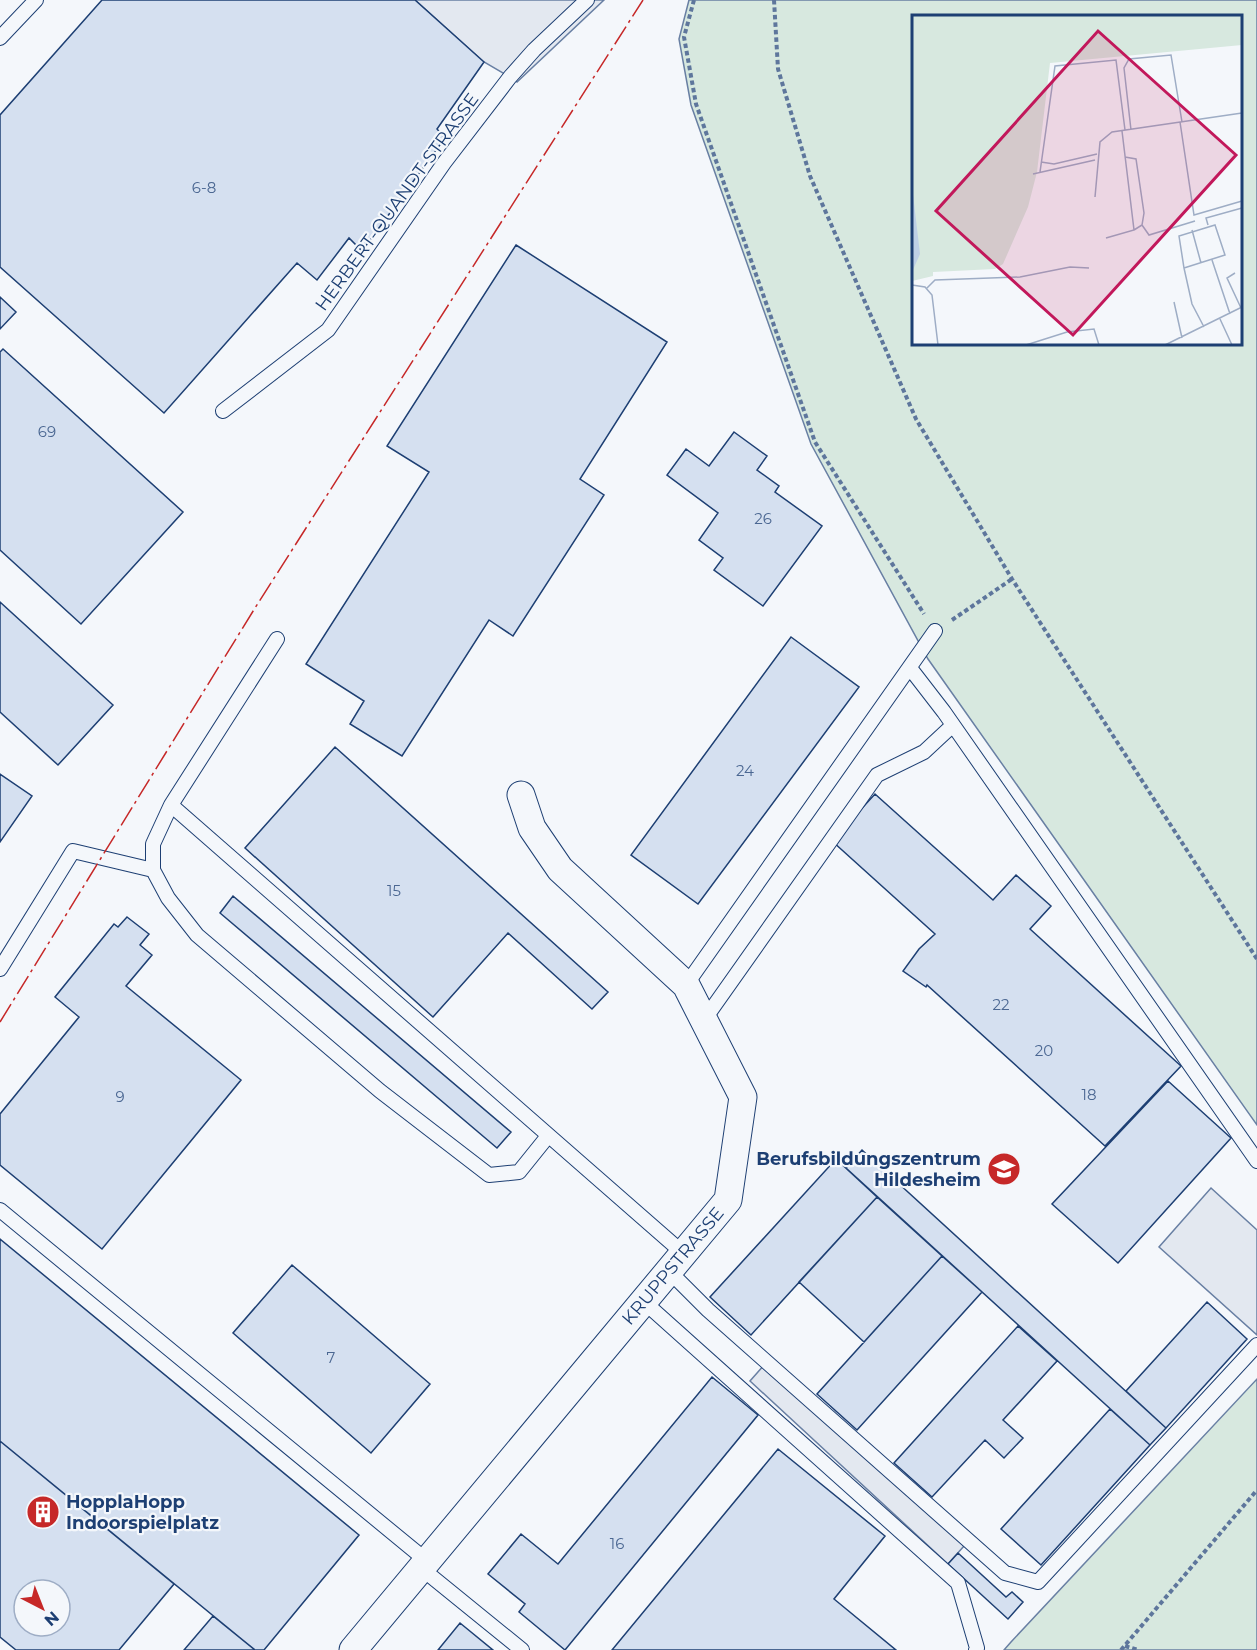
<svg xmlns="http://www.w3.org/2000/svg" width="1257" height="1650" font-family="Montserrat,sans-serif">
<rect width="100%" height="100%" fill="#f4f7fb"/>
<!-- green -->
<path fill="#d7e8df" stroke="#687fa3" stroke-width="1.5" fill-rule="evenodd" d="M689,0H1257V1125L928,659L811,444L691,105L679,39ZM914,16H1240V344H914Z
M1257,1379V1650H1004L1011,1642Z"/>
<!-- parking -->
<path fill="#e3e8f0" stroke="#687fa3" stroke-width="1.5" d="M415,0H604L517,82L510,77L484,62Z
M1211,1188L1257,1230V1335L1159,1247Z
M765,1364L964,1546L948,1564L750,1381Z"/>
<!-- building -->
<path fill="#d5e0f0" stroke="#1d3f73" stroke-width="1.5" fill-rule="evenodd" d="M102,0H415L484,62L437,129L445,138L362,251L349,238L317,280L297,263L164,413L0,267V115Z
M516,245L667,342L580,479L604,495L513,636L489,620L402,756L350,724L364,701L306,664L429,472L387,446Z
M0,297L16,312L0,329Z
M3,349L183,512L81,624L0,550V352Z
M734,432L767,456L757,470L779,486L775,492L822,526L763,606L714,570L723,558L699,540L718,513L667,475L686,449L709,466Z
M0,602L113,705L58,765L0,712Z
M791,637L859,687L698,904L631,855Z
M335,747L608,992L592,1009L508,933L433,1017L245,848Z
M0,774L32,796L0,842Z
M875,794L993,900L1016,875L1051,906L1030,929L1181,1066L1105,1146L927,985L926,987L903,971L919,949L935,934L832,841Z
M233,896L511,1132L497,1148L220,913Z
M127,917L149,934L140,945L152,955L126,986L241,1080L102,1249L0,1165V1114L79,1017L55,997L114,924L118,927Z
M1168,1081L1231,1138L1118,1263L1052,1204Z
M862,1150L1166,1428L1150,1445L846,1168Z
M836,1159L877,1197L751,1335L710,1297Z
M877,1197L942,1256L864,1342L799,1282Z
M0,1239L359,1535L264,1650H255L0,1441Z
M942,1256L982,1292L857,1430L817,1394Z
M292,1265L430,1384L371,1453L233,1333Z
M1207,1302L1247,1339L1166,1428L1126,1391Z
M1018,1326L1057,1361L1003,1420L1023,1438L1004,1458L985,1440L932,1497L894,1463Z
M712,1377L758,1415L565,1650L519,1612L525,1604L488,1574L521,1534L558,1564Z
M1110,1409L1150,1445L1041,1565L1001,1529Z
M0,1441L174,1584L119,1650H16L0,1637ZM24,1590H60V1626H24Z
M778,1449L885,1536L834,1599L896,1650H612Z
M958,1553L1006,1597L1012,1592L1023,1602L1008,1619L948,1564Z
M213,1616L255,1650H184Z
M460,1623L493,1650H438Z"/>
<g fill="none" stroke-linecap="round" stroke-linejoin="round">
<defs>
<path id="service" d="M0,38L36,0
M223,411L328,330L444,163L510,77L534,50L587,0
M277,639L171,805L683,1253
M910,668L944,712L1257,1161
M171,805L153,844V870L168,898L197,935L380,1091L489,1175L519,1172L548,1136
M0,969L73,851L153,870
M686,985L935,631
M704,1020L877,775L924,752L953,725
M0,1210L427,1561
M668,1270L708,1310L1005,1573L1038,1582L1257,1345
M643,1301L958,1583L977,1648L976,1650
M421,1568L522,1650"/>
<path id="minor" d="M353,1650L728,1200L743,1097L686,985L560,869L532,828L521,795"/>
</defs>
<!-- service casing -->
<use href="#service" stroke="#1d3f73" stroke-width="16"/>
<!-- minor casing -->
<use href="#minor" stroke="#1d3f73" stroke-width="29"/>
<!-- path -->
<path stroke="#5e769c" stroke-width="4" stroke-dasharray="4.5 3" stroke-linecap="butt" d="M694,0L684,37L696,104L815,442L924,614
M774,0L778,69L810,176L916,419L1012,579L1257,959
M952,620L1012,579
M1125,1646L1138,1650
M1121,1650L1257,1490"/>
<!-- service -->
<use href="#service" stroke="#f4f7fb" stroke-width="14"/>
<!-- minor -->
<use href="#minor" stroke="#f4f7fb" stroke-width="27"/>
<!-- power -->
<path stroke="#c62828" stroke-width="1.5" stroke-dasharray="21 4.5 3 4.5" stroke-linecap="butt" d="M0,1022L255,608L643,0"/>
</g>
<!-- icons -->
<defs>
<symbol id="school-disc" viewBox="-11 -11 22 22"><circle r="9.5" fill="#c62828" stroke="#f4f7fb"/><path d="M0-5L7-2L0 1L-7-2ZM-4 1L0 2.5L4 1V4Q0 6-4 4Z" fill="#fff"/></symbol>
<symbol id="building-disc" viewBox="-11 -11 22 22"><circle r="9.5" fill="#c62828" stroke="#f4f7fb"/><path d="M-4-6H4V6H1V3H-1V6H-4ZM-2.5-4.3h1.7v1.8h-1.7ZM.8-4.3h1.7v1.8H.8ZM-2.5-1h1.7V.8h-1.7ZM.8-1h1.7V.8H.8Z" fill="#fff"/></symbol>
</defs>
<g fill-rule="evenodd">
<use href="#school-disc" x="985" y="1150" width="38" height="38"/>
<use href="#building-disc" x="24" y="1493" width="38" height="38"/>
</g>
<g text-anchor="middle" stroke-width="4.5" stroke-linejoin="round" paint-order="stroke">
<!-- number labels -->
<g font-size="15" fill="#4b6792">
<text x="204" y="193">6-8</text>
<text x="47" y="437">69</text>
<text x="763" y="524">26</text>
<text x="745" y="776">24</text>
<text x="394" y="896">15</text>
<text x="1001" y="1010">22</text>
<text x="1044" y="1056">20</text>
<text x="1089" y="1100">18</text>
<text x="120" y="1102">9</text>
<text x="331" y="1363">7</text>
<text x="617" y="1549">16</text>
</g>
<!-- street labels -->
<g font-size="18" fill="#1d3f73" stroke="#f4f7fb">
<text transform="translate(397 202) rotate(-54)" y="6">HERBERT-QUANDT-STRASSE</text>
<text transform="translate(673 1266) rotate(-50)" y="6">KRUPPSTRASSE</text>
</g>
<!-- poi labels -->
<g font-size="18" font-weight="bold" fill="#1d3f73" stroke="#f4f7fb" text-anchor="end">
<text x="981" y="1165">Berufsbildungszentrum<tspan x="981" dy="21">Hildesheim</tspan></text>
<text x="66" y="1508" text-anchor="start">HopplaHopp<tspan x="66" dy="21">Indoorspielplatz</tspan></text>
</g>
</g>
<!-- overview -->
<g transform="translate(912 15)">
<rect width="330" height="330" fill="#f4f7fb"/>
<path d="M0,0H330V30L138,48L125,157L116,192L91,249L83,254L21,257V261L0,266Z" fill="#d7e8df"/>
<path d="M0,171L8,239L0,257Z" fill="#bed0e5"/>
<path fill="none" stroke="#9eadc5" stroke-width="1.5" d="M268,107L282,200L330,186M219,115L212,53L217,44L259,40L270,107M213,142L224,144L232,198L230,210L222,215M129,147L142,149L185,139M128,157L143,51L204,45L213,115M121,159L183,145M183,182L188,127L200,117L330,98M230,210L237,220L283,206M296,210L294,203L330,193M280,215L289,248M194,223L222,215L210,116M300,245L318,299M272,253L313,240L303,210L267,221L272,253L280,289L292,312M323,258L315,263L329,293M0,270L13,272L20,280L26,330M15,273L23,265L108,262L158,252L177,253M262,287L270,323M308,304L320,330M114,330L155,317L182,314L187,330M253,330L330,292"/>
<path fill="#c2185b" fill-opacity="0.15" stroke="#c2185b" stroke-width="3" d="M186,16L324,140L161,320L24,196Z"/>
<rect width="330" height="330" fill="none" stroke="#1d3f73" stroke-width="3"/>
</g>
<!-- north arrow -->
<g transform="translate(42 1608) rotate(138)"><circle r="28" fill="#f4f7fb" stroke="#9eadc5" stroke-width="1.5"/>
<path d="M0-4.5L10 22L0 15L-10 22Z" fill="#c62828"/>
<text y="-9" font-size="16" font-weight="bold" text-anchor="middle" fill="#1d3f73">N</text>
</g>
</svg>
